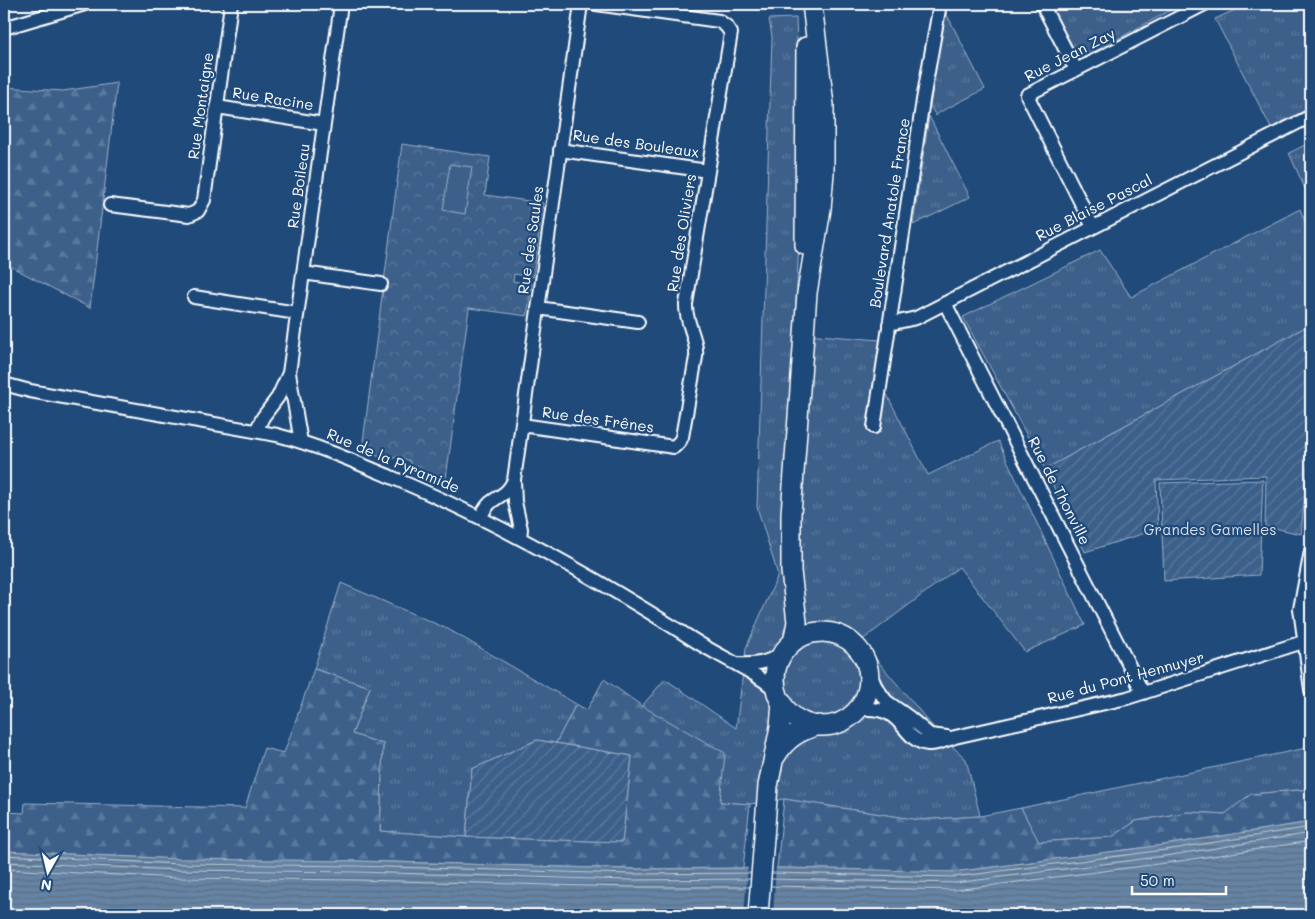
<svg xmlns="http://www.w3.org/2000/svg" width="1315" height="919" font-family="Mali,sans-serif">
<defs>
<pattern id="grass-tufts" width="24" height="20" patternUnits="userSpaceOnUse" patternTransform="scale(1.25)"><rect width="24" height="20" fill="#3c618b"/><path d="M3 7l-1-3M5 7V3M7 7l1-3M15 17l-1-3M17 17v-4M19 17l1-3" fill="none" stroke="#59799c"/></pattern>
<pattern id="forest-firs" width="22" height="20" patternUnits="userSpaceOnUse" patternTransform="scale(1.25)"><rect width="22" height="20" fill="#3c618b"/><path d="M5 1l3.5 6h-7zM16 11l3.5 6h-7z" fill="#59799c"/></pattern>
<pattern id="park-crowns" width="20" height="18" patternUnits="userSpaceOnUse" patternTransform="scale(1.25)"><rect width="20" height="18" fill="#3c618b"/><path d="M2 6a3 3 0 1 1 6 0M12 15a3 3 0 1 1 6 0" fill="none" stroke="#59799c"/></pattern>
<pattern id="garden-furrows" width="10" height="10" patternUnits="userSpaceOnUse" patternTransform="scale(1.25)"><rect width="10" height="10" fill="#3c618b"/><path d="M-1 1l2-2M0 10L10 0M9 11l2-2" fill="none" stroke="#59799c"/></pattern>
<pattern id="water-rules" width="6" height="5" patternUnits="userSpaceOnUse" patternTransform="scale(1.25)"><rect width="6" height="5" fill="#6583a4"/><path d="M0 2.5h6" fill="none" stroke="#5b6d81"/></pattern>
</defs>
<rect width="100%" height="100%" fill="#1f4a7a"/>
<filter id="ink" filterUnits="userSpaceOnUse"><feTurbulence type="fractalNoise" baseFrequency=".02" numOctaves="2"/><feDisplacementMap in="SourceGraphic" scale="10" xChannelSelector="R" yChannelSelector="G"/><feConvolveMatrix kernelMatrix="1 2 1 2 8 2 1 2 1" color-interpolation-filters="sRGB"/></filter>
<g filter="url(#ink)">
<!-- grass -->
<path fill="url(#grass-tufts)" stroke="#9eb0c5" d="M1048,4H1182L1077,61Z
M1248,4H1311V107L1271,128L1215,19Z
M945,11L985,89L940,112L936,116L930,106Z
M796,18C801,123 802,228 794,333L880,340L876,373L928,475L998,441L1085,625L1025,652L959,567L861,641L940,735L966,759L980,816L919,820L784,799L750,804L720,802L642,706L665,679L736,728L746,648L778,575L757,507L772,37L769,19Z
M929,116L970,197L913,225Z
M1311,142V202L1289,153Z
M1300,209L1311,237V324L1045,469L963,317L1100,250L1131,297Z
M341,583L448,629L576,704L556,743L537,740L472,769L466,837L380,831L383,744L352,734L370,687L314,669Z
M1311,747V789L1251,794L1226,814L1188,812L1136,821L1112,837L1038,842L1021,808Z"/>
<!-- forest -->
<path fill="url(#forest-firs)" stroke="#9eb0c5" d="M117,83L90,308L4,263V87L63,91Z
M314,669L370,687L352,734L383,744L380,831L466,837L622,842L632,756L556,743L576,704L587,710L604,679L642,706L725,753L720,802L750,804L743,868L632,869L358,861L178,859L4,851V812L24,813L25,803L245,808L264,748L284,753Z
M1311,789V822L1164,845L954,872L777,868L784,799L919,820L980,816L1021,808L1039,842L1112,837L1136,821L1188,812L1225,814L1251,794Z"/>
<!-- park -->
<path fill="url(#park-crowns)" stroke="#9eb0c5" d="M402,144L490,157L485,195L543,203L533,277L514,274L513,281L532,284L527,316L469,308L445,486L413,472L410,461L398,456L388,461L362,449Z"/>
<!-- garden -->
<path fill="url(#garden-furrows)" stroke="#9eb0c5" d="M1311,324V343L1309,351L1311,434L1301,534L1265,526L1266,476L1156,480L1158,529L1085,552L1045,469Z
M1263,480L1259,575L1164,581L1160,483Z
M537,740L632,756L622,842L466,837L472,769Z"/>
<!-- pitch -->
<path fill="#3c618b" stroke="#9eb0c5" d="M450,164L472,167L465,214L443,210Z"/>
<!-- water -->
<path fill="url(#water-rules)" stroke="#a3b5c8" d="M1311,822V915H4V851L178,859L358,861L632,869L788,868L954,872L1164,845Z"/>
<!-- pier -->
<path fill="#1f4a7a" d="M748,865H776L773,915H744Z"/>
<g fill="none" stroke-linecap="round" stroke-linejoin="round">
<!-- shore -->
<path stroke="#c1cddb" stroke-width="1" d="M4,855L178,864L358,866L631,874L751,873
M4,862L178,870L358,872L631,880L750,879
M4,869L178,878L357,880L631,887H750
M772,873L954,877L1165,850L1311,827
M771,879L955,883L1165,856L1311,833
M771,886L955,890L1166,863L1311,841"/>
<defs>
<path id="street" d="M1042,4L1076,70
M4,28L85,4
M217,107L324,124
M560,150L708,171
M110,205L189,215L198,211L204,200L231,4
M1093,227L1027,95L1205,4
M303,273L381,284
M194,297L297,313
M945,303L1143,693
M538,308L638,322
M889,324L916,318L1311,116
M289,373L301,442
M4,384L30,391L277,435C316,445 353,461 391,477C498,522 599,579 697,642C724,659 755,671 778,692
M522,425L674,447L680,441L682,437L696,357C698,338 685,323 686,304L731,33L726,26L719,21L596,4
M874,427L923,100L940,4
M256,431L263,417L278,397L289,373L341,4
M481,517C483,512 486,507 490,503C501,494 507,495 514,480
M520,538L521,529L515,502L514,480L581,4
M1311,551L1300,609L1311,690
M737,664C755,665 767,663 782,654
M868,670L876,687L886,701L910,718L930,735L947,737
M856,710C905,702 900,741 928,744C936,745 946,740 955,737L1127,698L1303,642"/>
<path id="primary" d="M805,245L806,47
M775 679a47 47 0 1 1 94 0a47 47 0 1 1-94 0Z
M793,642L797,622L791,571V514L807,293L821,209L824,172V105L812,4
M775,757C786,738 799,731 819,725
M758,915L768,786L780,727L782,702"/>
</defs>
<!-- street casing -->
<use href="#street" stroke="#fff" stroke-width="16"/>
<!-- primary casing -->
<use href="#primary" stroke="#fff" stroke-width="22"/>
<!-- street -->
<use href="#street" stroke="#1f4a7a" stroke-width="12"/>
<!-- primary -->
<use href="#primary" stroke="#1f4a7a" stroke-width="19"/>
</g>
</g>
<g text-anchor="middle" stroke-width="4.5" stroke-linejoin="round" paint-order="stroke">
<!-- street labels -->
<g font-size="15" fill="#fff" stroke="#1f4a7a">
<text transform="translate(1070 55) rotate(-27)" y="5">Rue Jean Zay</text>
<text transform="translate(273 99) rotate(9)" y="5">Rue Racine</text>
<text transform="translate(201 106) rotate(-82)" y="5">Rue Montaigne</text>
<text transform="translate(636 144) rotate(8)" y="5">Rue des Bouleaux</text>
<text transform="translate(299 186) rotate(-82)" y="5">Rue Boileau</text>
<text transform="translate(1094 208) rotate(-27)" y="5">Rue Blaise Pascal</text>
<text transform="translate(890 213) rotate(-81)" y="5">Boulevard Anatole France</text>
<text transform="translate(682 233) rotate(-81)" y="5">Rue des Oliviers</text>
<text transform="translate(531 240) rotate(-82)" y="5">Rue des Saules</text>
<text transform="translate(598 420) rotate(8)" y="5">Rue des Frênes</text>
<text transform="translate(393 461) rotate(23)" y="5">Rue de la Pyramide</text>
<text transform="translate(1059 491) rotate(63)" y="5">Rue de Thonville</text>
<text transform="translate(1126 678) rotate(-15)" y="5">Rue du Pont Hennuyer</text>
</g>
<!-- park labels -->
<g font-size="15" fill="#d8dfe8" stroke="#1f4a7a">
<text x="1210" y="535">Grandes Gamelles</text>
</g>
</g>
<!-- margin -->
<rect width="1315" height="919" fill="none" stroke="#1f4a7a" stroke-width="20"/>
<rect x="10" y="10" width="1295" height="899" fill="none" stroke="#fff" stroke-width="2" filter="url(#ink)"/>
<!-- north arrow -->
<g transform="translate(48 872) rotate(188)" stroke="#1f4a7a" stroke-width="4" paint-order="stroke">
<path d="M0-4L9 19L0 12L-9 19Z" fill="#ffffff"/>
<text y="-8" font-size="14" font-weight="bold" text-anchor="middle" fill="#ffffff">N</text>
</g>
<!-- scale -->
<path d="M1132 886v8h94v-8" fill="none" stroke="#ffffff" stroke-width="2.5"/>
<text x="1140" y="886" font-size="15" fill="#ffffff" stroke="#1f4a7a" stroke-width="4" paint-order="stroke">50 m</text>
</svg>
